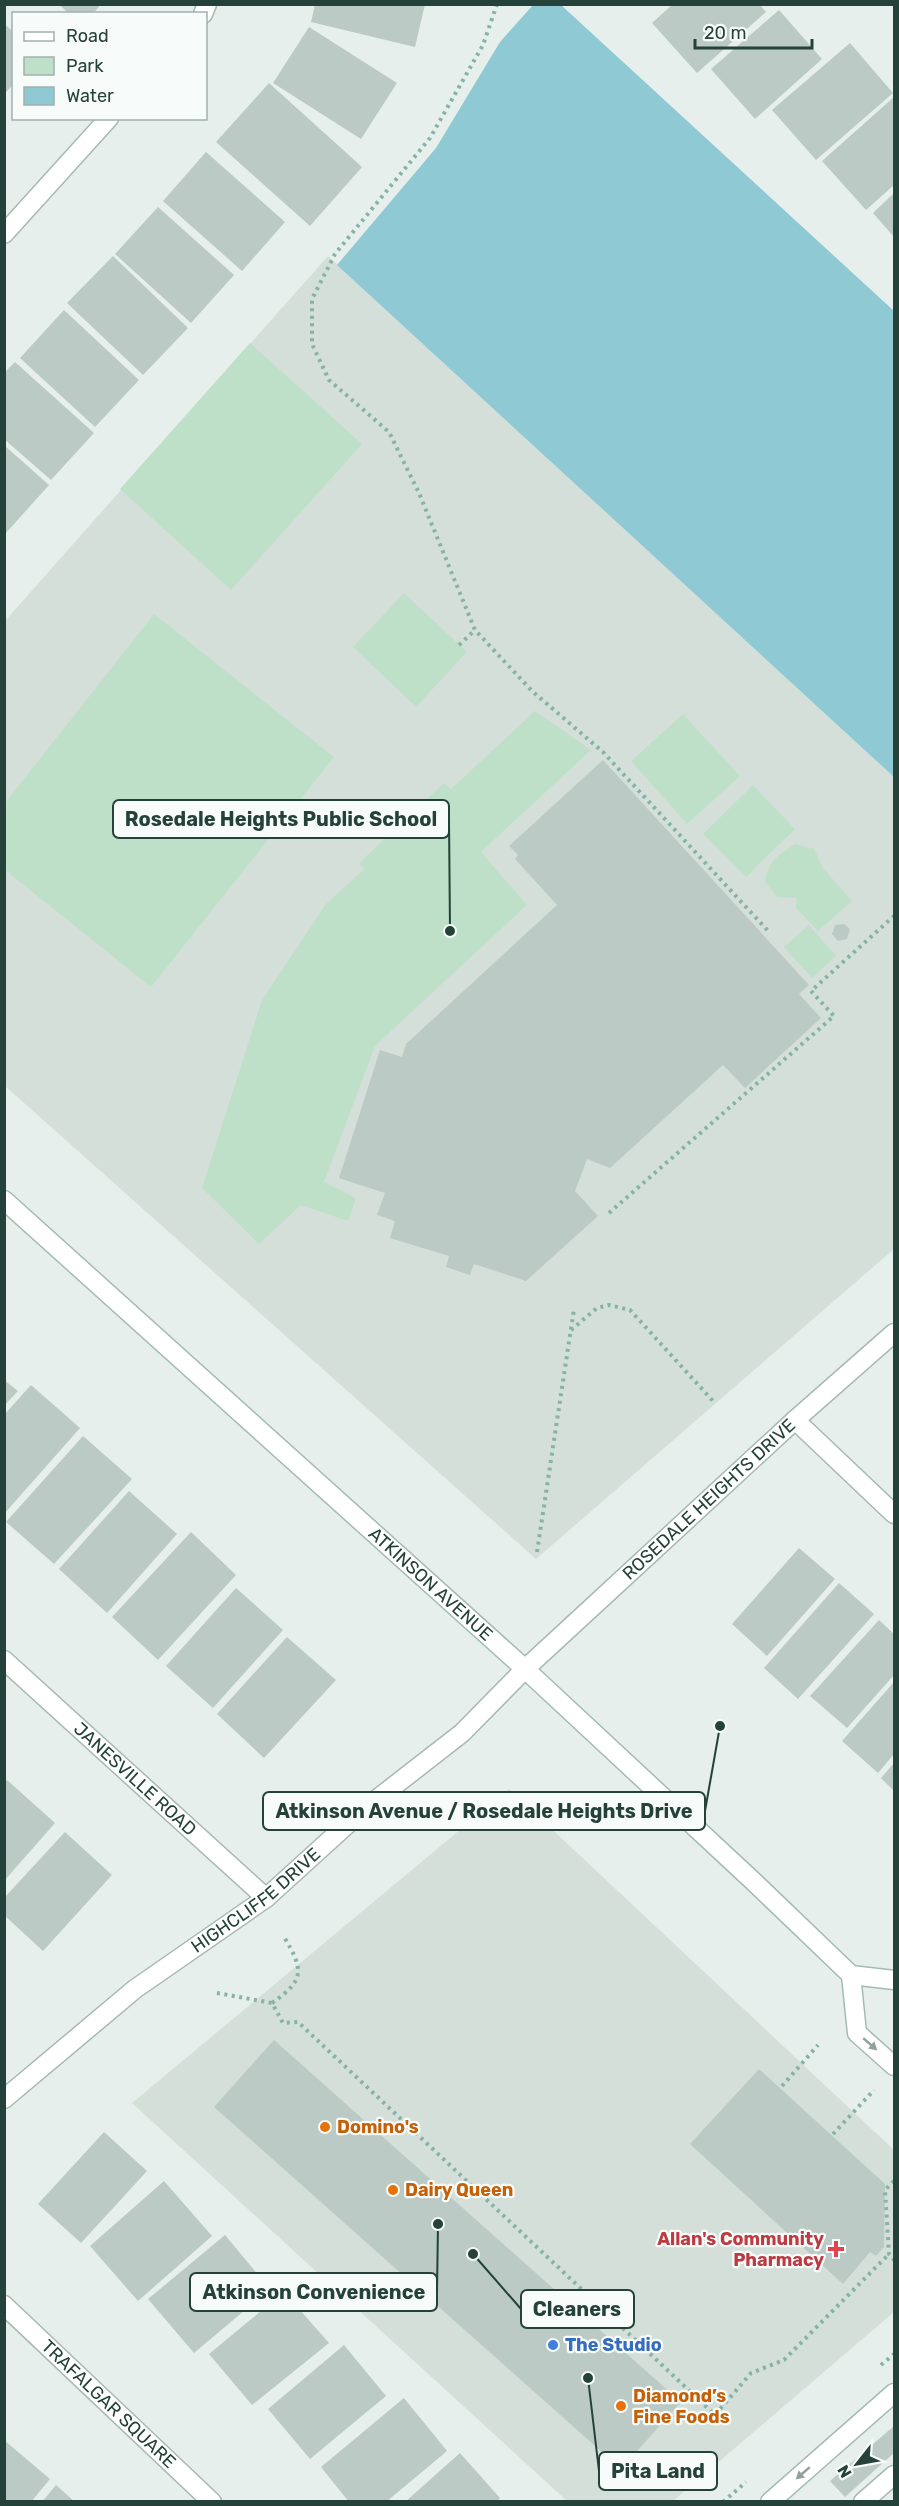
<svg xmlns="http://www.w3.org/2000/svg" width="899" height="2506" viewBox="0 0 899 2506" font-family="Rubik,sans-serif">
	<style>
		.built { fill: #d4dfda }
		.green { fill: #bfe0c8 }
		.water { fill: #8ec9d4 }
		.building { fill: #bbcac4 }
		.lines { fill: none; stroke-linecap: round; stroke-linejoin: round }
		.lane-casing { stroke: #a8b8b2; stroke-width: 21 }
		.street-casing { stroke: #a8b8b2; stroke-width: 21 }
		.secondary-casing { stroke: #a4bbb3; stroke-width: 21 }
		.path { stroke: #86b3a5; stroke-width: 4; stroke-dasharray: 3 4.5; stroke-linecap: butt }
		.lane { stroke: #fff; stroke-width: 18 }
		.street { stroke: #fff; stroke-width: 18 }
		.secondary { stroke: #fff; stroke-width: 18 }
		.oneway { fill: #92a09c }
		.food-dot { fill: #e8710a; stroke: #f7fbf9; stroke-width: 2 }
		.health-dot { fill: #e0444e; stroke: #f7fbf9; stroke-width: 2 }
		.shop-dot { fill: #3f7fe0; stroke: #f7fbf9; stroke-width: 2 }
		.labels { text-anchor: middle; stroke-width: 4.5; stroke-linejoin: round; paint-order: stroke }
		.street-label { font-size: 18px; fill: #24423a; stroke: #f7fbf9 }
		.food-label { font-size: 18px; font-weight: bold; fill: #c56008; stroke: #f7fbf9; text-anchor: start }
		.health-label { font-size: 18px; font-weight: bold; fill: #be3a42; stroke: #f7fbf9; text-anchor: end }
		.shop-label { font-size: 18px; font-weight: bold; fill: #366cbe; stroke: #f7fbf9; text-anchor: start }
		.leader { fill: none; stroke: #24423a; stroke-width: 2 }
		.callout-dot { fill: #24423a; stroke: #f7fbf9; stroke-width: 2 }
		.callout { fill: #f7fbf9; stroke: #24423a; stroke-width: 2 }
		.callout-label { font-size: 20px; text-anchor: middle; font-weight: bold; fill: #24423a }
	</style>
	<rect width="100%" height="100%" fill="#e6efeb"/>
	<path class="built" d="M328 256 894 777V1249L536 1559 5 1086V621Z
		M509 1789 894 2150V2312L673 2501H567L132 2103Z"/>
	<path class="green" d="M250 343 362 444 231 590 120 489Z
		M404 593 467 652 416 707 353 647Z
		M154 614 334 757 151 987 5 870V803Z
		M535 711 591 750 481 852 527 905 375 1046 324 1182 356 1198 348 1221 301 1205 259 1244 202 1188 262 1000 326 904 364 869 359 863 444 783 451 789Z
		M683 714 740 776 687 824 631 761Z
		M753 785 795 829 746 877 703 834Z
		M795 844 814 849 823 868 852 901 818 931 796 908 797 898 777 897 765 882C769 860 777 856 795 844Z
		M809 925 836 956 812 978 784 947Z"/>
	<path class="water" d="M533 5H561L894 311V777L337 265 436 148 500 42Z"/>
	<path class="building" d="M59 4H101L93 14H69Z
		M315 4H425L415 47 311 22Z
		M673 4H759L766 12 697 73 652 23Z
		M779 10 822 59 755 119 711 69Z
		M4 24 14 32V84L4 94Z
		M309 27 397 83 361 139 273 83Z
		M850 43 893 93 816 160 772 110Z
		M269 83 362 167 310 226 216 142Z
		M894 97V185L866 210 822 161Z
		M206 152 285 222 242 271 163 201Z
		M894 193V237L873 213Z
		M158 207 234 275 191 323 115 254Z
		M113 256 188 328 143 375 67 303Z
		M64 310 139 380 95 427 20 358Z
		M15 362 94 433 51 480 4 439V373Z
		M5 446 49 485 6 533 5 532Z
		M603 760 809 985 799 994 821 1018 745 1088 723 1065 610 1168 587 1159 575 1191 598 1216 526 1281 474 1264 470 1275 446 1267 449 1256 390 1238 395 1221 377 1215 385 1193 339 1178 380 1050 402 1057 406 1044 557 905 515 859 518 855 509 846Z
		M844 924 850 929 847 939 838 941 832 934 835 925Z
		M4 1380 18 1391 4 1406Z
		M31 1385 80 1428 4 1514V1415Z
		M83 1436 132 1479 54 1564 6 1522Z
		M129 1491 177 1534 107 1613 59 1569Z
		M191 1532 236 1575 158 1660 112 1617Z
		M799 1548 835 1579 767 1656 732 1624Z
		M839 1583 874 1614 798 1699 764 1668Z
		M236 1588 283 1630 213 1708 166 1666Z
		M879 1620 894 1634V1675L847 1728 810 1696Z
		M287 1637 336 1680 264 1758 217 1714Z
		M894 1682V1754L878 1773 842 1741Z
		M894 1763V1791L881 1778Z
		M7 1780 55 1823 4 1881V1783Z
		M65 1832 112 1875 43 1951 4 1915V1898Z
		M274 2040 681 2402 621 2469 214 2107Z
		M759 2069 885 2184 884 2247 876 2256 870 2252 843 2284 690 2144Z
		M104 2132 147 2171 81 2243 38 2204Z
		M164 2181 212 2236 138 2301 90 2246Z
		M225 2235 270 2289 194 2353 148 2299Z
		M284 2292 329 2343 252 2405 209 2354Z
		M344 2345 386 2396 310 2459 268 2409Z
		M404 2398 447 2451 386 2502H349L321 2467Z
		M894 2426V2453L845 2497 830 2481Z
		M4 2440 50 2479 31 2502H4Z
		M460 2453 500 2498 496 2502H405Z
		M56 2485 75 2502H42Z"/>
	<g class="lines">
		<defs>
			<path id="lane" d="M863 2502 894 2475"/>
			<g id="street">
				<path d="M203 14 207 4"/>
				<path d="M4 234 109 118"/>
				<path d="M795 1420 894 1514"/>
				<path id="s1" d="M4 1660 266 1898"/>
				<path id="s2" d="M4 2099 135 1989 266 1898 363 1810 462 1733 525 1669 795 1420 894 1333"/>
				<path id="s3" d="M4 2305 212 2502"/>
			</g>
			<g id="secondary">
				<path id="s4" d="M4 1200 525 1669 753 1881 851 1975 894 1980"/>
				<path d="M851 1975 857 2033 894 2066"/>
				<path d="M770 2502 894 2393"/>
			</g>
		</defs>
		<use href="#lane" class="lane-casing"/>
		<use href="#street" class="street-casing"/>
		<use href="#secondary" class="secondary-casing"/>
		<path class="path" d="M497 4 483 45 430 138 335 254 312 299V344L329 380 389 432 419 493 475 630 532 691 603 752 770 933
			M459 645 475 630
			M609 1213 834 1016 811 991 894 916
			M571 1330 597 1308 609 1305 630 1310 713 1401
			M537 1552 574 1309
			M217 1993 272 2003 283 2023 298 2022 715 2415 751 2373 784 2360 889 2254
			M272 2003C305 1980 304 1970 284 1937
			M782 2086 818 2045
			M833 2134 874 2090
			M894 2181 885 2190 889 2254 894 2260
			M881 2365 894 2354
			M723 2502 746 2482"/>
		<use href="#lane" class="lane"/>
		<use href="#street" class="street"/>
		<use href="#secondary" class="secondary"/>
	</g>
	<defs><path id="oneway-solid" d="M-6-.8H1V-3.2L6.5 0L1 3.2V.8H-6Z" transform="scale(1.5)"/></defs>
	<g class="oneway">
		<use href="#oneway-solid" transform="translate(870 2044) rotate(41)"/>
		<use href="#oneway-solid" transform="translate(803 2473) rotate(139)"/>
	</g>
	<g class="food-dot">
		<circle cx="325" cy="2127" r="6"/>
		<circle cx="393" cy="2190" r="6"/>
		<circle cx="621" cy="2406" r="6"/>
	</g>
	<path class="health-dot" d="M833 2240h6v6h6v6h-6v6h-6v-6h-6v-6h6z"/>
	<circle class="shop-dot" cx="553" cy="2345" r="6"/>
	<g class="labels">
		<g class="street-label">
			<text dy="6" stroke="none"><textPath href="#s2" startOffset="927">ROSEDALE HEIGHTS DRIVE</textPath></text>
			<text dy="6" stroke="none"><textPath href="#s4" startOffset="574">ATKINSON AVENUE</textPath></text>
			<text dy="6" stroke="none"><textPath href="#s1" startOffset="177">JANESVILLE ROAD</textPath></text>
			<text dy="6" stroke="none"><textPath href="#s2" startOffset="321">HIGHCLIFFE DRIVE</textPath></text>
			<text dy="6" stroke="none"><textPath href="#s3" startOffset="144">TRAFALGAR SQUARE</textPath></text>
		</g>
		<g class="food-label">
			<text x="337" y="2133">Domino's</text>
			<text x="405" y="2196">Dairy Queen</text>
			<text x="633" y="2402">Diamond’s<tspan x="633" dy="21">Fine Foods</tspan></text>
		</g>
		<g class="health-label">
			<text x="824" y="2245">Allan's Community<tspan x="824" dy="21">Pharmacy</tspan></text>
		</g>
		<g class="shop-label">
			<text x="565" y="2351">The Studio</text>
		</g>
	</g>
	<path class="leader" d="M450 931L449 819M720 1726L705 1811M438 2224L437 2292M473 2254L521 2309M588 2378L599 2471"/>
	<g class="callout-dot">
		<circle cx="450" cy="931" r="6"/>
		<circle cx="720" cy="1726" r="6"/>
		<circle cx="438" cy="2224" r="6"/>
		<circle cx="473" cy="2254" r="6"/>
		<circle cx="588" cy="2378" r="6"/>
	</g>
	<g class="callout">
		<rect x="113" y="800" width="336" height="38" rx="6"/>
		<rect x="263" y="1792" width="442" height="38" rx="6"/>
		<rect x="190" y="2273" width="247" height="38" rx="6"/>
		<rect x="521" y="2290" width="113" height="38" rx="6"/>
		<rect x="599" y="2452" width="118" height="38" rx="6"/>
	</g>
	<g class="callout-label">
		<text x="281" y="826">Rosedale Heights Public School</text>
		<text x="484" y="1818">Atkinson Avenue / Rosedale Heights Drive</text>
		<text x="314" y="2299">Atkinson Convenience</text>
		<text x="577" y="2316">Cleaners</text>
		<text x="658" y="2478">Pita Land</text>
	</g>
	<rect width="899" height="2506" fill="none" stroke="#24423a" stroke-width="12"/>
	<rect x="12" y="12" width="195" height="108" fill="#f7fbf9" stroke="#a3b1ad" stroke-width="1.5"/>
	<rect x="24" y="32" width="30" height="9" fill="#ffffff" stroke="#a3b1ad" stroke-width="1.5"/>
	<text x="66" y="42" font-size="18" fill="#24423a">Road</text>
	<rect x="24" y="57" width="30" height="18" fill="#bfe0c8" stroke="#a3b1ad" stroke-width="1.5"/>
	<text x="66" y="72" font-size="18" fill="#24423a">Park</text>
	<rect x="24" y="87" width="30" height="18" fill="#8ec9d4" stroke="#a3b1ad" stroke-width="1.5"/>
	<text x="66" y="102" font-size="18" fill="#24423a">Water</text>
	<g transform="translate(857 2464) rotate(239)" stroke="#f7fbf9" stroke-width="4.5" paint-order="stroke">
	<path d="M0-4.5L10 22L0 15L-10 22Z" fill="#24423a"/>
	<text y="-9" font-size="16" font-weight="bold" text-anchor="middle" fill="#24423a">N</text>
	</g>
	<path d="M695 39v9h117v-9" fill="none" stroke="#24423a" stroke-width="3"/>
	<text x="704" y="39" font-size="18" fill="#24423a" stroke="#f7fbf9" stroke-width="4.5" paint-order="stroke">20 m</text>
</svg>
